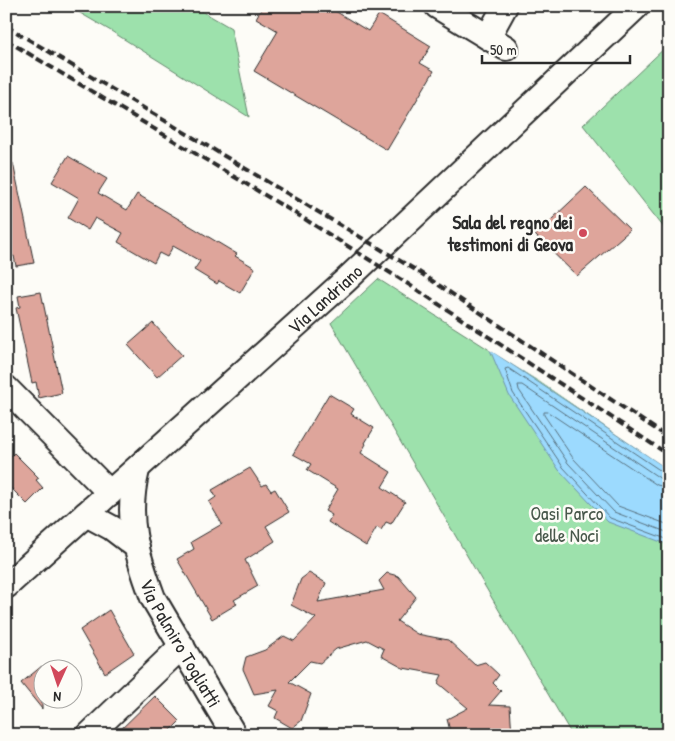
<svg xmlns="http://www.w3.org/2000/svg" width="675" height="741" viewBox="0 0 675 741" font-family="'Patrick Hand',sans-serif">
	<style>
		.green { fill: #9de1ac; stroke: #64866c }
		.water { fill: #9cdafe; stroke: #6f94aa }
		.pier { fill: #fdfcf7 }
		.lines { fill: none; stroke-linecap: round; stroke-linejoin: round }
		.shore { stroke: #58717f; stroke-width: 1 }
		.building { fill: #dea59b; stroke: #2b2b2b }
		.minor-casing { stroke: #2b2b2b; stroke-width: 28 }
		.minor { stroke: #fdfcf7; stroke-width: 24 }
		.rail { stroke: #2b2b2b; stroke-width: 4; stroke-dasharray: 8 4; stroke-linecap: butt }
		.poi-dot { fill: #d1495b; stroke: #fdfcf7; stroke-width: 2 }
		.labels { text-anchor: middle; stroke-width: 5; stroke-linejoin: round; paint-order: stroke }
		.poi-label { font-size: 19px; font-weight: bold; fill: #2b2b2b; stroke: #fdfcf7; text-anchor: end }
		.street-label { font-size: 19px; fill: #2b2b2b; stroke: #fdfcf7 }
		.park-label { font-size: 19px; fill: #48584b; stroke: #fdfcf7 }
	</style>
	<rect width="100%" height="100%" fill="#fdfcf7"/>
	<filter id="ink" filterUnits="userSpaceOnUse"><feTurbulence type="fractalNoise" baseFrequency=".02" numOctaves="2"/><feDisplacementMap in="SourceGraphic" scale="10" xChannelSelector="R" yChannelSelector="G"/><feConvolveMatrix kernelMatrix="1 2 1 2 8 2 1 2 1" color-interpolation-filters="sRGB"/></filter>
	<g filter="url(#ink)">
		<path class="green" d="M68 6H193L231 28 249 117 111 31Z
			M669 44V226L665 229 583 125Z
			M378 279 540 382 669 470V735H572L331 323Z"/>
		<path class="water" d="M490 350 669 470V545L608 522 559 470 509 395Z"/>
		<path class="pier" d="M490 348 669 467V470L540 382 488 349Z"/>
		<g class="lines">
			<path class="shore" d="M669 474 664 473 508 368 505 369 513 393 563 467 610 518 669 540
				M669 480 661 479 522 385H518L519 390 568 463 614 512 669 533
				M669 488 657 485 548 412H544V415L573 458 618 506 669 525"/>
		</g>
		<path class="building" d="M263 6H327L368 31 379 14 431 46 420 63 434 71 387 150 254 71 278 31 256 18Z
			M68 156 107 179 98 193 127 210 137 194 237 254 235 256 255 268 240 293 219 281 217 284 194 270 200 261 173 246 167 257 159 253 154 263 118 242 123 233 95 218 88 230 68 218 79 198 52 182Z
			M13 163 34 263 16 266 14 256 8 257 6 249V164Z
			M586 187 630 230 577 276 535 235Z
			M41 292 62 393 39 398 36 382 32 383 16 308 20 307 18 296Z
			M153 323 182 355 157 377 128 345Z
			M329 394 354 409 351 414 374 428 365 443 366 444 361 453 391 472 382 487 405 502 391 524 386 522 381 530 377 527 366 546 328 522 332 515 325 511 338 489 307 470 311 464 293 454Z
			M14 453 39 478 36 480 43 488 27 504 6 483V461Z
			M250 468 262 486 266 484 271 491 275 489 289 512 266 526 275 541 245 560 258 586 234 600 237 604 212 619 177 559 194 549 191 542 222 524 209 502 216 497 212 490Z
			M309 573 326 583 318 602 384 590 379 581 387 573 398 576 416 597 397 621 417 634 448 640 475 665 485 662 499 675 493 683 501 691 489 705 510 706 512 735H451L447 719 468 708 438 683 442 675 403 668 381 656 384 649 367 640 336 649 320 663 310 661 289 682 311 694 301 721 292 728 275 718 278 711 269 706 278 690 254 694 243 669 246 657 265 650 284 636 294 641 316 618 291 605 301 579Z
			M109 610 134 653 105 673 80 630Z
			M42 666V709L21 683Z
			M155 696 180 721 166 735H115Z"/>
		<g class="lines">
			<defs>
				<g id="minor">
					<path d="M437 6 506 48"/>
					<path d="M488 37 505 6"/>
					<path d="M6 388 110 493"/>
					<path id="s1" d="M137 470C125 519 136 552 153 598L234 735"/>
					<path d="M86 514 112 528 137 547"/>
					<path id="s2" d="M6 586 345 281 637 6"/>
					<path d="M89 735 182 646"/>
				</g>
			</defs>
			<use href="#minor" class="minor-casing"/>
			<use href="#minor" class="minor"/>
			<path class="rail" d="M6 26 419 272 669 438
				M6 40 303 218 408 284 669 455"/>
		</g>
	</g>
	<circle class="poi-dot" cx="583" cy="233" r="5"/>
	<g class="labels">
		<g class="poi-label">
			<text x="573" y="229">Sala del regno dei<tspan x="573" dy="22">testimoni di Geova</tspan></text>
		</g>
		<g class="street-label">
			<text dy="7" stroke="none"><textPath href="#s2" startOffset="429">Via Landriano</textPath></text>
			<text dy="7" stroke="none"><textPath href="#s1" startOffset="184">Via Palmiro Togliatti</textPath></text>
		</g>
		<g class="park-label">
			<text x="567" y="520">Oasi Parco<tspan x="567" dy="22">delle Noci</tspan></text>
		</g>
	</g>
	<rect width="675" height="741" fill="none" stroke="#fdfcf7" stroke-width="25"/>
	<rect x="12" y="12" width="650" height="716" fill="none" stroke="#2b2b2b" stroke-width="2" filter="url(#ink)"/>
	<g transform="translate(58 684) rotate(183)"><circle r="24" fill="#fdfcf7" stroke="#a9a8a5"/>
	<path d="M0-4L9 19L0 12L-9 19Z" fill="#d1495b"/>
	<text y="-8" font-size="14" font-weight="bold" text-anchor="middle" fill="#2b2b2b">N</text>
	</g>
	<path d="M482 55v8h148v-8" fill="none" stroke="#2b2b2b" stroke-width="2.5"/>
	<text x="490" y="55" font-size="15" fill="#2b2b2b" stroke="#fdfcf7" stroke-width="4" paint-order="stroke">50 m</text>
</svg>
